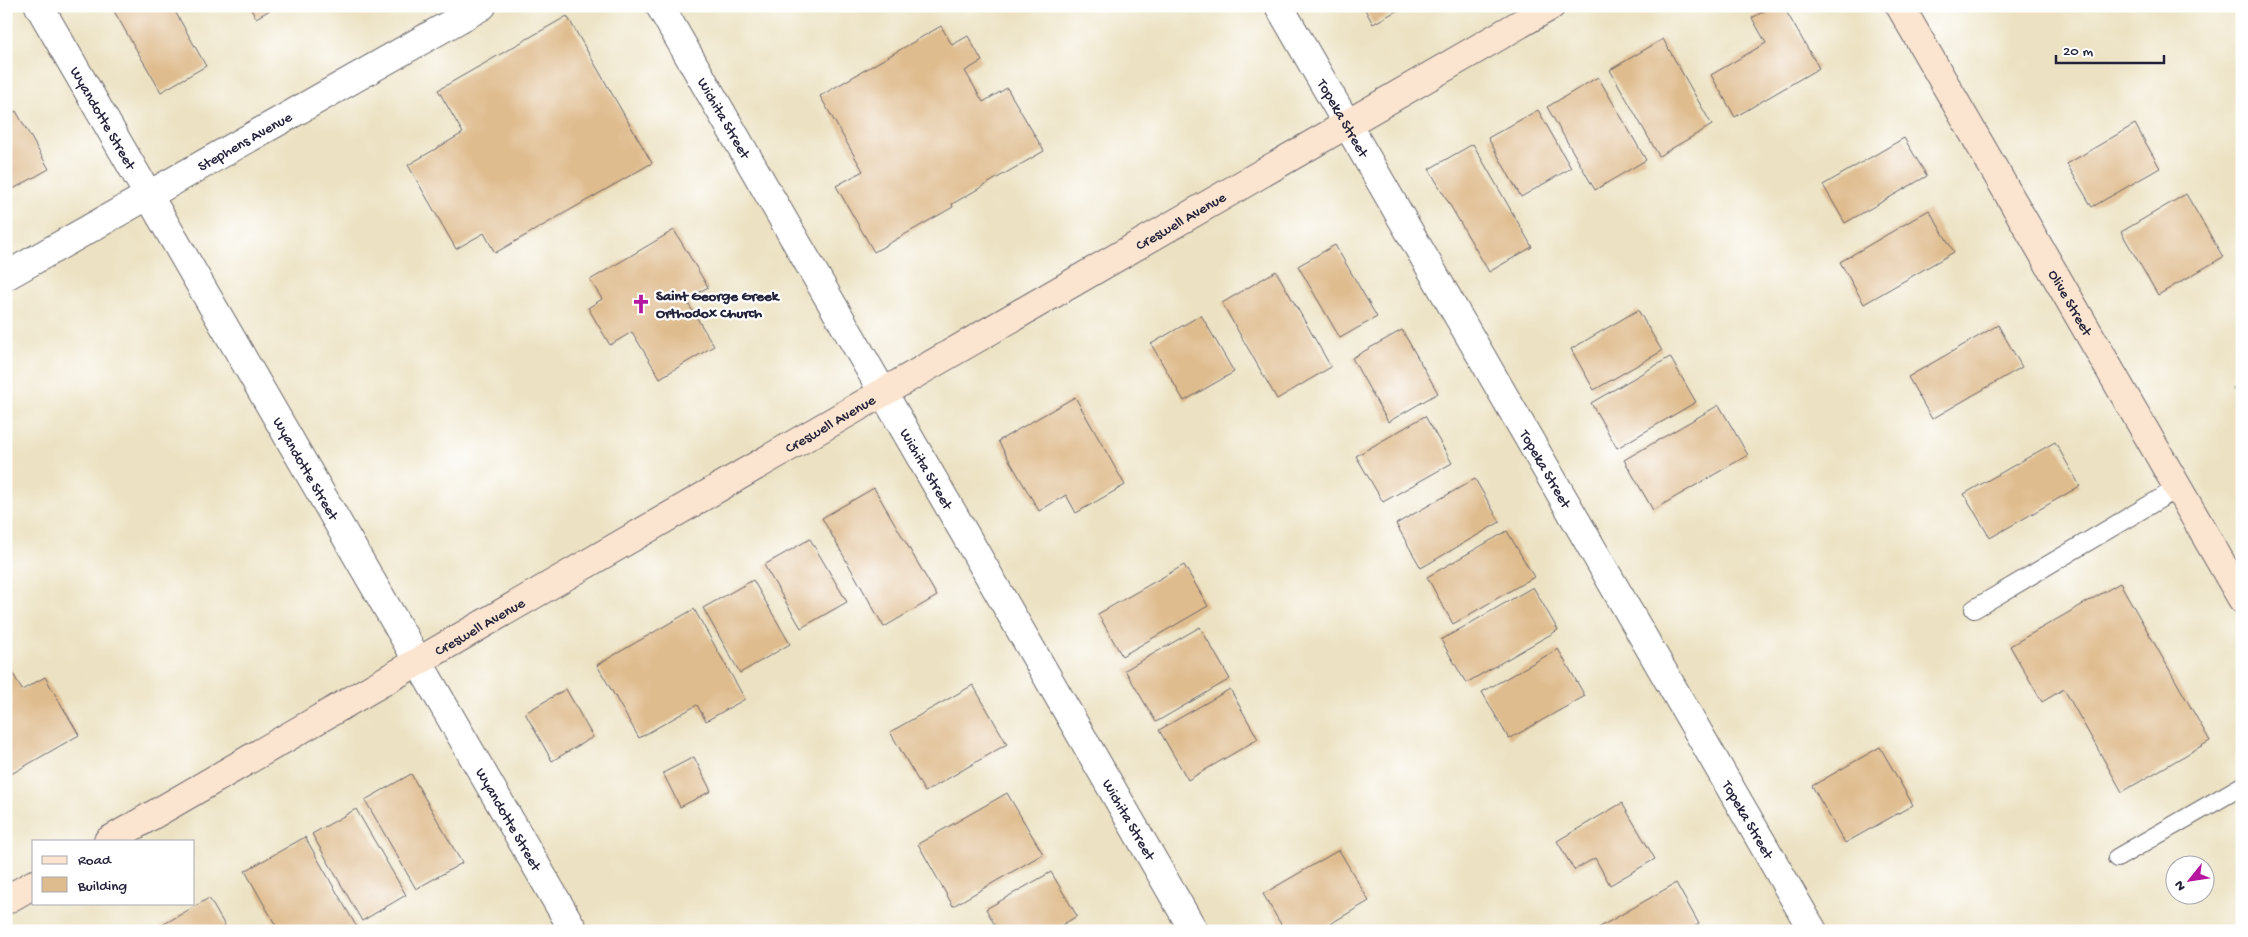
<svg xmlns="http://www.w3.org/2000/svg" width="2248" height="937" viewBox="0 0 2248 937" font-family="'Gochi Hand',sans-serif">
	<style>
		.building { fill: #dfbc8e }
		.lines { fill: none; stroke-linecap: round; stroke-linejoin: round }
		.lane-casing { stroke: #69656b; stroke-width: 20 }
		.street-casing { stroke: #69656b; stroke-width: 30 }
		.secondary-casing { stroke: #69656b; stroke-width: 30 }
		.lane { stroke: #fff; stroke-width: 18 }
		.street { stroke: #fff; stroke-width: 28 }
		.secondary { stroke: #fce5d0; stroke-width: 28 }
		.labels { text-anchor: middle; stroke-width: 4.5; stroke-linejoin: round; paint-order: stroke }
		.street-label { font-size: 15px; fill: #22223b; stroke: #fff }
		.poi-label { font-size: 15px; font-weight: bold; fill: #22223b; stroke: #fff; text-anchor: start }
	</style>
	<rect width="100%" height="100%" fill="#fff"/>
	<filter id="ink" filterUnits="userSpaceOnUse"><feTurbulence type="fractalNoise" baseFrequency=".02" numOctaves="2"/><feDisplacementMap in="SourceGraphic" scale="10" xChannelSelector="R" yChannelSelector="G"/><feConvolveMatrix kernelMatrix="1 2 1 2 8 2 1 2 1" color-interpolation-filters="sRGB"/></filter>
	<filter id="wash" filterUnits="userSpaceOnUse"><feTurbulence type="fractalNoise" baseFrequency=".0096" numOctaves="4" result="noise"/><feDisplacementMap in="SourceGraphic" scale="20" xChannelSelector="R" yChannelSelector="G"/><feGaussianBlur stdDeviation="1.12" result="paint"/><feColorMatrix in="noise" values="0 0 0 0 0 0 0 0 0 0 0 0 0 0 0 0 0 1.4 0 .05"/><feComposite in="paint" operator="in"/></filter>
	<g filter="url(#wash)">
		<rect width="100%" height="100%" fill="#ece2c3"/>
		<g id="blocks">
			<path class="building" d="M111 6H172L206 66 161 92Z
				M249 6H277L256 18Z
				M1363 6H1405L1373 24Z
				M1773 6H1783L1819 68 1735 117 1711 75 1766 43 1752 18Z
				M567 16 652 163 495 253 484 233 456 249 408 165 463 133 438 90Z
				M941 26 952 45 968 36 982 61 965 71 983 102 1007 88 1044 151 952 204 953 207 874 252 836 186 863 171 820 96Z
				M1663 39 1712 125 1659 156 1610 70Z
				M1598 77 1646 160 1595 190 1547 107Z
				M1538 110 1571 168 1521 197 1488 138Z
				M16 111 49 169 6 193V117Z
				M2135 124 2160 168 2092 207 2067 164Z
				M1904 138 1927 176 1845 223 1823 185Z
				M1473 144 1532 247 1489 272 1429 169Z
				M2186 194 2223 257 2158 295 2121 232Z
				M1929 210 1954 252 1864 304 1840 262Z
				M674 230 708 287 686 300 714 346 660 378 632 332 610 345 588 308 602 299 590 280Z
				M1335 245 1377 317 1340 338 1298 266Z
				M1276 271 1331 367 1277 399 1222 303Z
				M1638 310 1662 351 1594 390 1571 349Z
				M1201 315 1234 372 1184 401 1151 344Z
				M1998 325 2022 367 1932 419 1908 377Z
				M1402 330 1438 393 1388 422 1352 358Z
				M1670 357 1696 402 1617 448 1591 403Z
				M2242 383V403L2233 388Z
				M1075 397 1125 485 1076 513 1066 495 1039 511 998 441Z
				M1719 405 1748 455 1653 510 1624 460Z
				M1425 416 1452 463 1383 502 1356 456Z
				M2055 442 2080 486 1990 538 1964 494Z
				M1475 479 1500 522 1421 568 1396 524Z
				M874 488 937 596 884 627 822 518Z
				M1507 531 1534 577 1453 624 1427 577Z
				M810 539 847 602 801 628 764 565Z
				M1184 565 1208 606 1122 656 1098 614Z
				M753 580 790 644 740 673 703 608Z
				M2120 583 2210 741 2122 792 2064 689 2042 702 2010 646Z
				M1533 587 1558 630 1466 683 1441 640Z
				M694 609 745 699 706 721 697 705 639 738 597 665Z
				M1200 627 1230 679 1156 722 1125 670Z
				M1558 649 1585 696 1509 739 1482 692Z
				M9 666 22 690 45 677 79 735 6 777V668Z
				M973 685 1007 744 925 792 890 732Z
				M566 689 593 737 552 761 525 713Z
				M1230 689 1258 739 1188 780 1159 730Z
				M1880 747 1913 805 1845 843 1812 786Z
				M694 757 711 791 680 807 663 773Z
				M411 774 462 863 416 889 365 800Z
				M1007 793 1043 854 953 906 918 844Z
				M1622 803 1655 859 1610 885 1595 858 1574 870 1557 841Z
				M356 809 406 895 362 921 312 834Z
				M305 837 359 931H279L245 871Z
				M1339 850 1369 901 1318 931H1285L1263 894Z
				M1051 872 1077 916 1052 931H998L986 909Z
				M1676 883 1699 924 1688 931H1593Z
				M209 898 228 931H161L159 927Z"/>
		</g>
	</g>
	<g filter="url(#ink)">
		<use href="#blocks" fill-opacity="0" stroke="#69656b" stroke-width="1"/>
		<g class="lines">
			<defs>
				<path id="lane" d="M1974 609 2178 488
					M2117 858 2242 786"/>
				<g id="street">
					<path id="s1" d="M39 6 574 931"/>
					<path id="s2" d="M660 6 1194 931"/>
					<path id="s3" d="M1279 6 1813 931"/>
					<path id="s4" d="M6 276 482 6"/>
				</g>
				<g id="secondary">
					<path id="s5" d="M1900 6 2242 599"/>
					<path id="s6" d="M108 841 1551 6"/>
					<path d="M6 900 34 884"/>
				</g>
			</defs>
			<use href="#lane" class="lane-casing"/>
			<use href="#street" class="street-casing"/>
			<use href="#secondary" class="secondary-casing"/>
			<use href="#lane" class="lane"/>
			<use href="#street" class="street"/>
			<use href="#secondary" class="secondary"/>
		</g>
	</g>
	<defs>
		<symbol id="church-bare" viewBox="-9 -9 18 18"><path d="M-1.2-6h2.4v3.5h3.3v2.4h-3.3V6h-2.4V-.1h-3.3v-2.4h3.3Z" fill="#b5179e" stroke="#fff" stroke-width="2.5" paint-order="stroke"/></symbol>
	</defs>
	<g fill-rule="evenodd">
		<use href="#church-bare" x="627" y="290" width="28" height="28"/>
	</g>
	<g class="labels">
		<g class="street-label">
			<text dy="5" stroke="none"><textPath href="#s1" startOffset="129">Wyandotte Street</textPath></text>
			<text dy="5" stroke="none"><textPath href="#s2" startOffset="129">Wichita Street</textPath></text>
			<text dy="5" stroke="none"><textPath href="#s3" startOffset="129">Topeka Street</textPath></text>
			<text dy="5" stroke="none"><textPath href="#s4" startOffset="274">Stephens Avenue</textPath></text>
			<text dy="5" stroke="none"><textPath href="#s6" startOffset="1239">Creswell Avenue</textPath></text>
			<text dy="5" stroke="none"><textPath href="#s5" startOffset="342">Olive Street</textPath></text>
			<text dy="5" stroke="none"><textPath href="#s6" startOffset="834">Creswell Avenue</textPath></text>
			<text dy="5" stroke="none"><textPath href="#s2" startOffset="534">Wichita Street</textPath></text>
			<text dy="5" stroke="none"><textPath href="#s1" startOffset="534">Wyandotte Street</textPath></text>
			<text dy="5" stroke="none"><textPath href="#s3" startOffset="534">Topeka Street</textPath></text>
			<text dy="5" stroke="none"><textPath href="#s6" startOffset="429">Creswell Avenue</textPath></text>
			<text dy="5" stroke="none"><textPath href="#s1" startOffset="939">Wyandotte Street</textPath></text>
			<text dy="5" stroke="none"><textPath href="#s2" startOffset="939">Wichita Street</textPath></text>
			<text dy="5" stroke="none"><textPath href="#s3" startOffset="939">Topeka Street</textPath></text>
		</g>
		<g class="poi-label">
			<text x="656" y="300">Saint George Greek<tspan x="656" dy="17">Orthodox Church</tspan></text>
		</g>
	</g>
	<rect width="2248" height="937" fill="none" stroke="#fff" stroke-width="25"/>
	<rect x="32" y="840" width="162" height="65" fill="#ffffff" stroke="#a7a7b1"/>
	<rect x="42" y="856" width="25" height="8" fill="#fce5d0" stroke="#a7a7b1"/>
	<text x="78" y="864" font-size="15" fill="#22223b">Road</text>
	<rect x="42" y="877" width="25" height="15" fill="#dfbc8e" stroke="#a7a7b1"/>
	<text x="78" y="890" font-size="15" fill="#22223b">Building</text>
	<g transform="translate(2190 880) rotate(240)"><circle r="24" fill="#ffffff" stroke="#a7a7b1"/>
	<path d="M0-4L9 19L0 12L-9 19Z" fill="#b5179e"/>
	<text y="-8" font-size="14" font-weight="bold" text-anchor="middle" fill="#22223b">N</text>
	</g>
	<path d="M2056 55v8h108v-8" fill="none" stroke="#22223b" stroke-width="2.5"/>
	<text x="2063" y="55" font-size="15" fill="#22223b" stroke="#ffffff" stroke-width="4" paint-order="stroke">20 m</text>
</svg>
